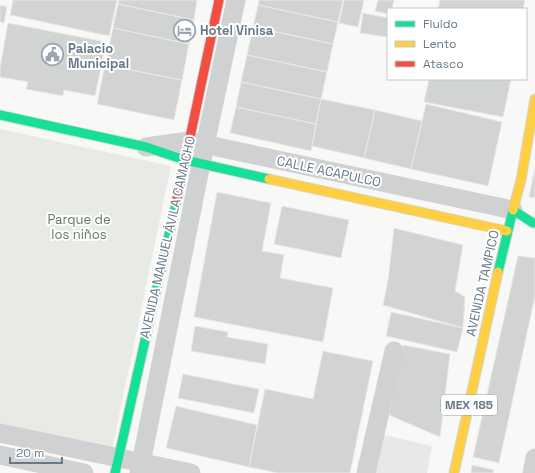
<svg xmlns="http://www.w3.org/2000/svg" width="535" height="473" viewBox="0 0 535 473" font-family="'Space Grotesk',sans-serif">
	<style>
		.built { fill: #e7e8e8 }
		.green { fill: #e8ebe5 }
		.building { fill: #d2d3d3; stroke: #e8e8e6 }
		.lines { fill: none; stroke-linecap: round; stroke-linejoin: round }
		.fast-casing { stroke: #d4d6d6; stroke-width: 11 }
		.slow-casing { stroke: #d4d6d6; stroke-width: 11 }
		.jam-casing { stroke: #d4d6d6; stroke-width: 11 }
		.street { stroke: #d0d1d2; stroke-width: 19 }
		.fast { stroke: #16e098; stroke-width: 9 }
		.slow { stroke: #ffcf43; stroke-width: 9 }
		.jam { stroke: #f24e42; stroke-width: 9 }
		.labels { text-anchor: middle; stroke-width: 4; stroke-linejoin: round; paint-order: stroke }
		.shield { fill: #fff; stroke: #94a1ac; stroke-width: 1 }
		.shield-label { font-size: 12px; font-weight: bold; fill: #667989 }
		.poi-label { font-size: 13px; font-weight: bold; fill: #667989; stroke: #fff; text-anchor: start }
		.street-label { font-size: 13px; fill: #667989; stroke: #fff }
		.park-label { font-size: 13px; fill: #667a61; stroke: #fff }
	</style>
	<rect width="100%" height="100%" fill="#f8f8f7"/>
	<path class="built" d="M380 434 432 446 427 473H374Z"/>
	<path class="green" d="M0 129 171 166 112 450 0 426Z"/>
	<path class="building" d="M13 0H117L109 36 11 15 10 16Z
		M119 0H197L194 20 118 4Z
		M259 0H343L338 22 258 5Z
		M344 0H364L358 27 339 23Z
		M378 0H394L392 9H388V14L375 11Z
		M440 0H525L523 9H438Z
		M118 4 194 20 189 44 113 28Z
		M0 5 7 7 4 23 0 22Z
		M258 5 338 22 333 44 253 27Z
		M363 13 388 18 387 37 360 33Z
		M8 23 106 42 95 96 64 90 63 96 26 89 28 82 0 77V68Z
		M253 27 333 44 327 72 247 55Z
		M113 28 189 44 182 80 105 65Z
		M247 55 327 72 321 99 241 82Z
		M105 65 182 80 174 120 97 104Z
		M429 79H511L503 117 424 102Z
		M241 82 321 99 316 124 236 107Z
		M321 99 375 110 364 158 312 146Z
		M426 104 502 122 488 186 411 169Z
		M236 107 316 124 311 151 230 133Z
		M375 110 422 121 411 169 364 158Z
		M535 168V198L529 197Z
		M217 192 271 203 262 251 284 255 280 278 333 288 323 342 194 317Z
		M282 206 349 220 341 258 274 244Z
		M394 228 463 245 455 291 465 297 463 328 383 305 388 281Z
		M518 256 535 258V296L499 463 473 457Z
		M391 312 463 328 457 352 386 336Z
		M195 326 228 332 227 337 268 344 265 364 191 351Z
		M403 345 450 354 440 437 389 415Z
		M323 351 373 361 350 473H278L249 467 265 389 313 399Z
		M183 374 259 389 254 413 178 398Z
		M176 406 257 425 249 467 166 448Z
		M472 465 494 470 493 473H471Z"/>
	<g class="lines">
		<defs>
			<path id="fast" d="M0 115 146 147 185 160 269 179
				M498 272 513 210 533 223
				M115 473 177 199"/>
			<path id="slow" d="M269 179 507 231
				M513 210 521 180 535 99
				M454 473 498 272"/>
			<path id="jam" d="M177 199 219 0"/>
		</defs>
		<use href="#fast" class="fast-casing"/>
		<use href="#slow" class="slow-casing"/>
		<use href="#jam" class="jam-casing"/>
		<path class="street" d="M146 147 189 141 513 210
			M0 433 191 473
			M0 455 84 473
			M139 473 201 164 236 0
			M366 473 394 351
			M532 473 535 458"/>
		<use href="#fast" class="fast"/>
		<use href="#slow" class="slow"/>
		<use href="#jam" class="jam"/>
	</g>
	<defs>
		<symbol id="hotel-ring" viewBox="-11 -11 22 22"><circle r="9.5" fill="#fff" stroke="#99a5b0" stroke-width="1.5"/><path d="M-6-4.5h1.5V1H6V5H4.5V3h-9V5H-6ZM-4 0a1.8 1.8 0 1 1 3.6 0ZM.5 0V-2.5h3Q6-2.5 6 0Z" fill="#99a5b0"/></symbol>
		<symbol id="civic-ring" viewBox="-11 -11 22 22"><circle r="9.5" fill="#fff" stroke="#99a5b0" stroke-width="1.5"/><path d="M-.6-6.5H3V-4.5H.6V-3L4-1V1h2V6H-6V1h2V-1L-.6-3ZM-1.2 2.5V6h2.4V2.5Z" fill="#99a5b0"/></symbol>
	</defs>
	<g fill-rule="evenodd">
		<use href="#hotel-ring" x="172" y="18" width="25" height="25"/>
		<use href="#civic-ring" x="40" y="42" width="25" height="25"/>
	</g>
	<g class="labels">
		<rect class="shield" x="441" y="395" width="56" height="20" rx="3"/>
		<g class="shield-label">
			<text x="469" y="409">MEX 185</text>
		</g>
		<g class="poi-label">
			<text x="200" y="35">Hotel Vinisa</text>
			<text x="68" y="53">Palacio<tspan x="68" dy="15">Municipal</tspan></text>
		</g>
		<g class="street-label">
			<text transform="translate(329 171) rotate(12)" y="5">CALLE ACAPULCO</text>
			<text transform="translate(167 237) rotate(-77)" y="5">AVENIDA MANUEL ÁVILA CAMACHO</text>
			<text transform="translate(482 283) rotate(-77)" y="5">AVENIDA TAMPICO</text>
		</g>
		<g class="park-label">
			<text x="79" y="224">Parque de<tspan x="79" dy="15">los niños</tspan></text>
		</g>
	</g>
	<rect x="387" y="8" width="140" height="72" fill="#ffffff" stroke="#c2c9d0"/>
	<rect x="395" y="21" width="20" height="6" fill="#16e098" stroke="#c2c9d0"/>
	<text x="423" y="28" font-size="12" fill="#667989">Fluido</text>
	<rect x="395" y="41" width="20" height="6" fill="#ffcf43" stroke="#c2c9d0"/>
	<text x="423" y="48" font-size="12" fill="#667989">Lento</text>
	<rect x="395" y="61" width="20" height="6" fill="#f24e42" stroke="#c2c9d0"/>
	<text x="423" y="68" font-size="12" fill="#667989">Atasco</text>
	<path d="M10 457v6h52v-6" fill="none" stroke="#667989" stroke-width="2"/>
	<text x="16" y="457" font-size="12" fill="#667989" stroke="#ffffff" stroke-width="3" paint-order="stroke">20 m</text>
</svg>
